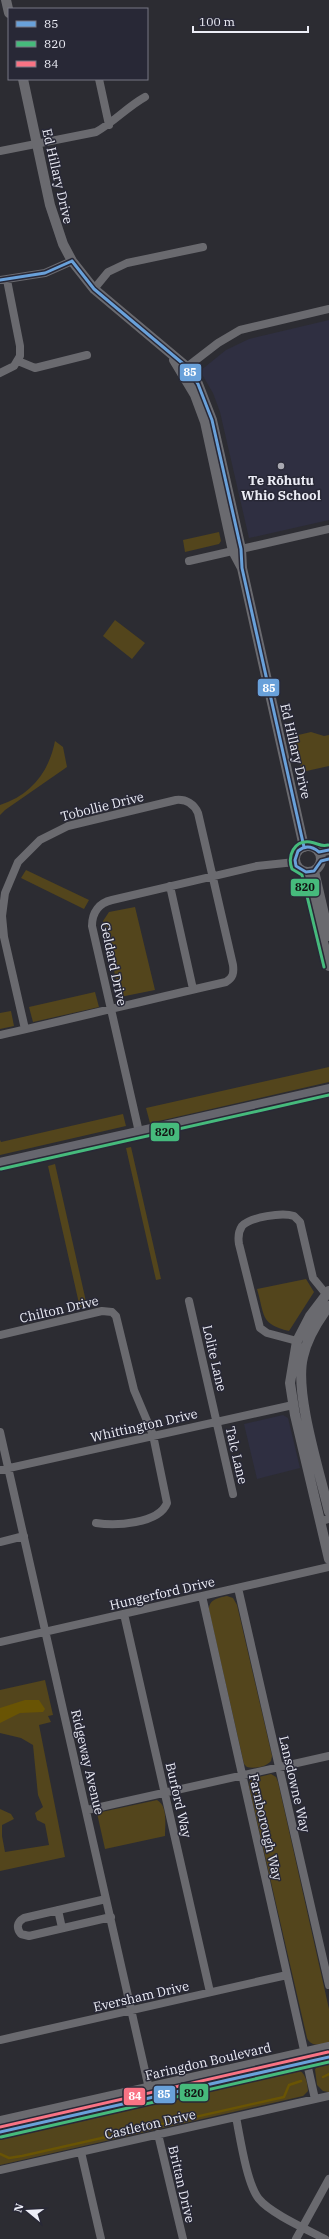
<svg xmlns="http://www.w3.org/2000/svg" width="329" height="2239" viewBox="0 0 329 2239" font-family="'IBM Plex Serif',serif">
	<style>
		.built { fill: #2f2f41 }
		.green { fill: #53451c }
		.water { fill: #695404 }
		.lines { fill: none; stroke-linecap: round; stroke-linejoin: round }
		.stream { stroke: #695404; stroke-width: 2.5 }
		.minor { stroke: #6a6a6f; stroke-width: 8 }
		.tertiary { stroke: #6a6a6f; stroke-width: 10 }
		.secondary { stroke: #66666e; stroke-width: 12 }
		.bus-1-casing { stroke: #282836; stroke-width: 6 }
		.bus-2-casing { stroke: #282836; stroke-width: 6 }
		.bus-3-casing { stroke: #282836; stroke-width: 6 }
		.bus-1 { stroke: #69a1da; stroke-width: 3 }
		.bus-2 { stroke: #46ba7c; stroke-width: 3 }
		.bus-3 { stroke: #f97384; stroke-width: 3 }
		.poi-dot { fill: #a9a9b1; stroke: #282836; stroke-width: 1.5 }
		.labels { text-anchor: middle; stroke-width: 3; stroke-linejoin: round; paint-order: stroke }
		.street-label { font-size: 13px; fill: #ecedf6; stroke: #282836 }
		.poi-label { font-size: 13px; font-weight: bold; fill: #ecedf6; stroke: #282836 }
		.line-badge { stroke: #282836; stroke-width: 1.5 }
		.badge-label { font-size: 11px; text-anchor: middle; font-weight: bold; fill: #fff }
		.pale-badge-label { font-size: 11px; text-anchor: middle; font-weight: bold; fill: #111 }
	</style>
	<rect width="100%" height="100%" fill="#2c2c32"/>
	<path class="built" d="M329 320V520L249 538 220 412 213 393 200 371 226 350 249 339Z
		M283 1415 288 1418 300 1468 257 1479 244 1424Z"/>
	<path class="green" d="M219 532 221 541 219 544 185 552 183 540Z
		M115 620 145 643 132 659 103 636Z
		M311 732 324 736 329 735V766L302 772 294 736Z
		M55 741 63 747 67 767 5 810 0 815V805C31 795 49 772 55 741Z
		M26 870 89 900 84 909 21 878Z
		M135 907 155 990 120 997 103 921 109 912Z
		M95 992 99 1007 33 1022 29 1007Z
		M11 1011 14 1026 0 1029V1013Z
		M329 1067V1082L150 1123 146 1108Z
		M123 1114 126 1126 0 1155V1140L1 1142Z
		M131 1147 161 1279 156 1280 126 1148Z
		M55 1164 87 1306 80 1308 48 1166Z
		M306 1279 314 1292 289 1331C260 1324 265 1316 257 1289Z
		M227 1596 233 1598 237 1605 272 1756 271 1761C266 1767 254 1769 247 1767L244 1764 209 1610C209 1599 218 1598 227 1596Z
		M45 1680 53 1715 48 1716 51 1722 39 1725 65 1857 0 1871V1809L11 1814 14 1819 2 1825V1836L5 1852 49 1845 45 1824 37 1820 35 1813 43 1807 38 1795 33 1745 21 1738 0 1733V1690Z
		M271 1774 276 1777 278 1782 329 2009V2042C320 2045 311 2047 307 2038L250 1791 249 1784 251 1779Z
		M157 1800C168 1806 165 1825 165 1836L105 1849 97 1813Z
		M329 2061V2092L323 2091 317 2085 315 2069 320 2064Z
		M296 2069C306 2072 307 2081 308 2091L303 2096 0 2165V2136Z"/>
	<path class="water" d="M25 1700H39L45 1709 43 1712 20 1713 0 1723V1708Z"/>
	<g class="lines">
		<path class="stream" d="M323 2077 329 2074
			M0 2154 9 2158 22 2156 284 2097 289 2085 301 2081"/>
		<path class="minor" d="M99 79 109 125
			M0 151 96 132C114 122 127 107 145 97
			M0 280 45 273 72 261
			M94 289 108 272 127 263 203 247
			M18 361 35 368 87 355
			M183 370 218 343 240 330 329 309
			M0 373 14 366 20 356V346L7 280
			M189 561 329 529
			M170 886 193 989
			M0 1035C76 1018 151 999 226 982 233 978 234 973 233 965L198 813C194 804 186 799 176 800L68 826 40 840 18 862 5 893 2 916 4 937 25 1029
			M139 1132 92 926C92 912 99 903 112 900L257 866 295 862
			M189 1301 233 1494
			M0 1335 102 1311 112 1312 116 1316 134 1390 153 1435 167 1503C159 1524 115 1526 96 1523
			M297 1341 267 1333 260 1328 239 1244C238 1238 238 1232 242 1226 251 1217 282 1212 294 1216L300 1222 313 1278 326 1294
			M0 1432 150 2093
			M0 1470 293 1405
			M321 1521 329 1519
			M0 1542 24 1536
			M238 1588 329 1985
			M202 1596 315 2099
			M124 1614 210 1992
			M0 1642 329 1567
			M87 1810 329 1756
			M106 1899 24 1918C17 1922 16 1928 21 1934L29 1936 111 1917
			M58 1910 62 1928
			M0 2040 287 1975
			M236 2117C240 2137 247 2185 259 2199 270 2213 308 2230 325 2239
			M158 2134 183 2239
			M81 2152 101 2239
			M0 2170 329 2096
			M296 2239 329 2179"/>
		<path class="tertiary" d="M6 0 9 13
			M23 79 50 205 63 244 72 261 94 289 187 367 198 384 212 420 241 549 242 568
			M174 360 195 395 205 422 233 551 242 568 304 847
			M295 859a13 13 0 1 1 26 0a13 13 0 1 1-26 0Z
			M319 852 329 850
			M314 871 329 936
			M306 872 329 966
			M329 1291 310 1316 297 1341 290 1383 295 1415 329 1559
			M329 1306C317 1322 307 1338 303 1357 294 1393 320 1473 329 1512
			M0 2121 329 2047
			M0 2132 329 2057"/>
		<path class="secondary" d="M0 1164 329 1090"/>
		<defs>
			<path id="bus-1" d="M72 261 94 289 187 367 198 384 212 420 241 549 242 568 304 847
				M0 280 45 273 72 261
				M329 850 319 852C312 846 305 845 298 851L295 860 296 866 306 872 314 871 321 861 329 859
				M0 2132 329 2057"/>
			<path id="bus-2" d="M324 967 302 875 292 869C287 856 294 840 310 842 318 843 320 847 328 845
				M1 1169 329 1095
				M1 2137 329 2062"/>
			<path id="bus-3" d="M0 2127 328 2052"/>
		</defs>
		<use href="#bus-1" class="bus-1-casing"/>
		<use href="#bus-2" class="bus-2-casing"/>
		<use href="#bus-3" class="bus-3-casing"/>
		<use href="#bus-1" class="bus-1"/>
		<use href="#bus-2" class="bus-2"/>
		<use href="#bus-3" class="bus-3"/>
	</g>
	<circle class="poi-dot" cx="281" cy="466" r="4"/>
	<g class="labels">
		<g class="street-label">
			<text transform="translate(58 176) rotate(77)" y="5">Ed Hillary Drive</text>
			<text transform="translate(296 751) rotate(77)" y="5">Ed Hillary Drive</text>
			<text transform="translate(102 806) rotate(-14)" y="5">Tobollie Drive</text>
			<text transform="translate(114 964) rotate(78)" y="5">Geldard Drive</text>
			<text transform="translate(59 1309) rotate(-13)" y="5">Chilton Drive</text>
			<text transform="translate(215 1358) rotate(77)" y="5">Lolite Lane</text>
			<text transform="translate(144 1425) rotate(-13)" y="5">Whittington Drive</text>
			<text transform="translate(237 1455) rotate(77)" y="5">Talc Lane</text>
			<text transform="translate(162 1593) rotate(-13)" y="5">Hungerford Drive</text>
			<text transform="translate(88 1762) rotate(77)" y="5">Ridgeway Avenue</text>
			<text transform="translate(295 1784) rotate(77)" y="5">Lansdowne Way</text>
			<text transform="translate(179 1800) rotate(77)" y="5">Burford Way</text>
			<text transform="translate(266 1827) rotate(77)" y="5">Farnborough Way</text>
			<text transform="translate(141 1996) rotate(-13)" y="5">Eversham Drive</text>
			<text transform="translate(208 2061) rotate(-13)" y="5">Faringdon Boulevard</text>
			<text transform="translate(150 2124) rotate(-13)" y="5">Castleton Drive</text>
			<text transform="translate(182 2184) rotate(77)" y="5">Brittan Drive</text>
		</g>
		<g class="poi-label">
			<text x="281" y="485">Te Rōhutu<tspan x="281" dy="15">Whio School</tspan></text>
		</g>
	</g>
	<g class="line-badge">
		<rect x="179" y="363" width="23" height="19" rx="4" fill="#69a1da"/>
		<rect x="257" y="678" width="23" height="19" rx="4" fill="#69a1da"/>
		<rect x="290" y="878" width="30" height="19" rx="4" fill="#46ba7c"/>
		<rect x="150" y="1122" width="30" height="20" rx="4" fill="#46ba7c"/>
		<rect x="179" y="2083" width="30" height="19" rx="4" fill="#46ba7c"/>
		<rect x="153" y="2085" width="23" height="19" rx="4" fill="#69a1da"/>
		<rect x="123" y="2087" width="23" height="19" rx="4" fill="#f97384"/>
	</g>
	<g class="badge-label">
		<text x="190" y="376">85</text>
		<text x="269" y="692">85</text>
		<text x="164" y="2098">85</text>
		<text x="135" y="2100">84</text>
	</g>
	<g class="pale-badge-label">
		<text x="305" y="891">820</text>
		<text x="165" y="1136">820</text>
		<text x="194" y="2097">820</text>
	</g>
	<rect x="8" y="8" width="140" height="72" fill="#282836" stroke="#767783"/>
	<rect x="16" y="21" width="20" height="6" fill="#69a1da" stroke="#767783"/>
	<text x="44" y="28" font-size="12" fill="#ecedf6">85</text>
	<rect x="16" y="41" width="20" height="6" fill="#46ba7c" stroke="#767783"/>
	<text x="44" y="48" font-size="12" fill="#ecedf6">820</text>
	<rect x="16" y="61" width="20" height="6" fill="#f97384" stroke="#767783"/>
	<text x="44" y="68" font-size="12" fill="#ecedf6">84</text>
	<g transform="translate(28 2211) rotate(288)" stroke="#282836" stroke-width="3" paint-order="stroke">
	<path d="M0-3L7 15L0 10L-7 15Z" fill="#ecedf6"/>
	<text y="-6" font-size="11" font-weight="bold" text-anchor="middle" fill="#ecedf6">N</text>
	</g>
	<path d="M193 26v6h115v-6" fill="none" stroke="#ecedf6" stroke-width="2"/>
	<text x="199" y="26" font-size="12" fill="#ecedf6" stroke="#282836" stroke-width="3" paint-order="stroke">100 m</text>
</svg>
